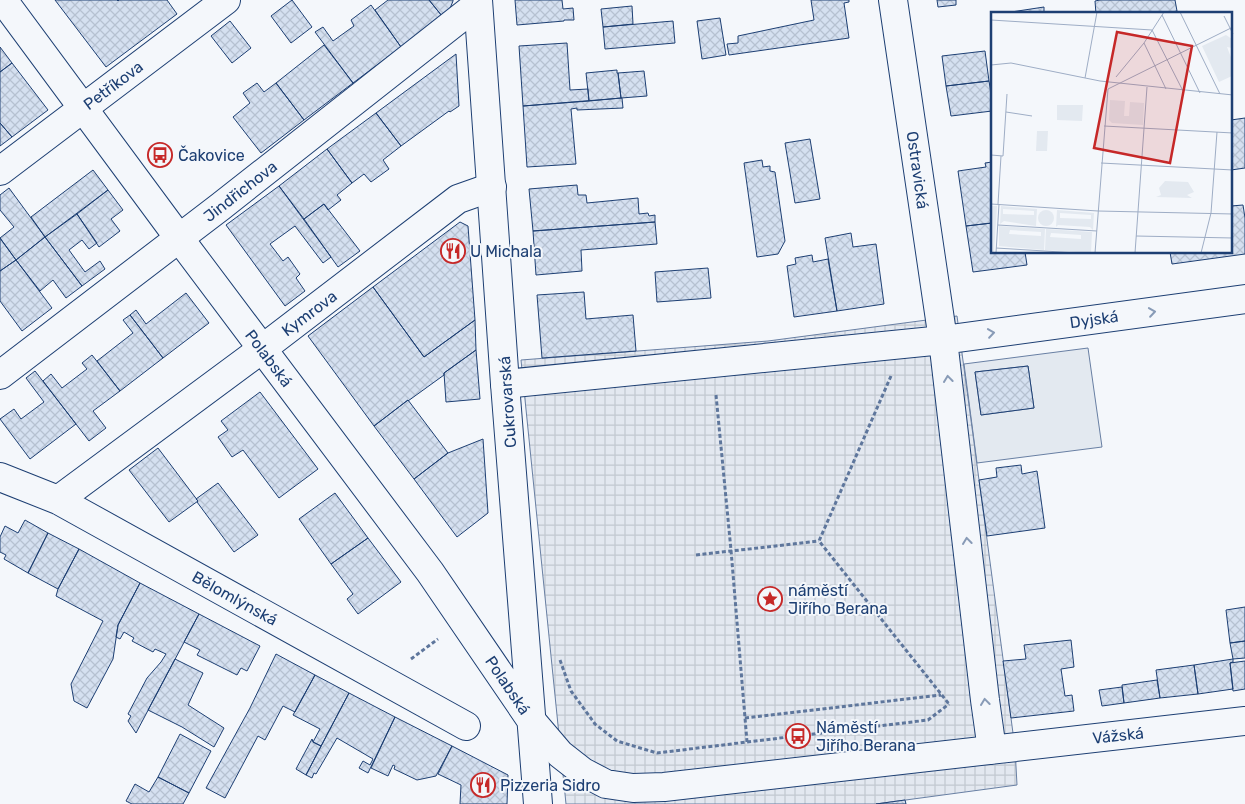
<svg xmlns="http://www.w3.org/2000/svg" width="1245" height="804" viewBox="0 0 1245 804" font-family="Rubik,sans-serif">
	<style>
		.grass { fill: #e3e9f0; stroke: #687fa3; fill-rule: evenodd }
		.plaza { fill: url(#plaza-grid); stroke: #687fa3 }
		.building { fill: url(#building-cross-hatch); stroke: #1d3f73 }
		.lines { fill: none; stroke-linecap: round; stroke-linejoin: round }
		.minor-casing { stroke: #1d3f73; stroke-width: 30 }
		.tertiary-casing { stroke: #1d3f73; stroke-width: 30 }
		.path { stroke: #5e769c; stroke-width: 3; stroke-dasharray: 4 2.5; stroke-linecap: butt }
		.minor { stroke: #f4f7fb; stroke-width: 28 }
		.tertiary { stroke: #f4f7fb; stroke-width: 28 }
		.oneway { stroke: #889bb7 }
		.labels { text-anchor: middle; stroke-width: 4; stroke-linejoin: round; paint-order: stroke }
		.street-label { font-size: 16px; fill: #1d3f73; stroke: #f4f7fb }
		.poi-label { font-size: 16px; fill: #1d3f73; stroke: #f4f7fb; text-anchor: start }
		.inset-road { fill: none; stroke: #9eadc5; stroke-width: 1 }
		.view { fill: #c62828; fill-opacity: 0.15; stroke: #c62828; stroke-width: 2.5 }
		.inset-edge { fill: none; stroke: #1d3f73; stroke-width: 2.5 }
	</style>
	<defs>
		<pattern id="plaza-grid" width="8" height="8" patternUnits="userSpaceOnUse" patternTransform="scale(1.25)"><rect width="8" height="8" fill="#e3e8f0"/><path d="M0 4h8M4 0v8" fill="none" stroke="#c2c8d1"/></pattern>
		<pattern id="building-cross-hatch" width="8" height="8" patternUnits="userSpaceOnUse" patternTransform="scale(1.25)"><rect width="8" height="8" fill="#d5e0f0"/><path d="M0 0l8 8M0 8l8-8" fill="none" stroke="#b6c1d1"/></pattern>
	</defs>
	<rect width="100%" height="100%" fill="#f4f7fb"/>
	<path class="grass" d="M1088 348 1102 447 977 463 964 364ZM1028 366 1034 408 981 415 975 372Z"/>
	<path class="plaza" d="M957 316 1015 748 1017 785 876 804H566L521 360 768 341Z"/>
	<path class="building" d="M55 0H117L118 1 119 0H167L177 14 106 67Z
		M292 0 312 27 291 43 271 16Z
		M388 0H429L442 16 401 47 375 10Z
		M429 0H453V1L449 11 442 16Z
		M515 0H562L563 9 573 8 574 20H564V21L517 25Z
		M811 0H849V2L844 3 849 38 729 55 727 44 738 43V36L814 20Z
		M937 0H956V5L938 7Z
		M1100 0H1175L1177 11 1161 14H1096L1095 1Z
		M371 5 401 47 353 83 315 32 323 27 333 41 354 26 351 20Z
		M632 6 633 24 603 27 601 9Z
		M1044 7V14H998Z
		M720 18 726 55 702 59 697 21Z
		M230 21 251 48 232 63 211 36Z
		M673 21 675 43 605 49 603 27Z
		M567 43 570 90 588 89 589 101 523 106 519 46Z
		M324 45 353 83 304 120 276 83Z
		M0 47 12 63 0 72Z
		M985 51 989 81 946 86 942 56Z
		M456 54 459 106 450 112 449 111 401 146 376 113Z
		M12 63 48 110 12 137 0 123V72Z
		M617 70V73H618L621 98 589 101 586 73Z
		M644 71 647 96 621 98 618 73Z
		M989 81 992 100V111L951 116 946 86Z
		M257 83 264 92 276 83 304 120 261 153 233 117 250 103 243 93Z
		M622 98 623 108 577 110V108L571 109 576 164 527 167 523 106Z
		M376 113 401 146 383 160 389 169 371 182 364 174 352 183 327 149Z
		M1245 118V168L1231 170V120Z
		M0 123 12 137 0 146Z
		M810 139 820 199 795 203 785 143Z
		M327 149 352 183 337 195 341 200 328 210 324 204 304 219 279 186Z
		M762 160 763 167 770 166V171L775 172 785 241 778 254 757 257 744 163Z
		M992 162V223L966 226 958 171 986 167 985 163Z
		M93 170 108 190 45 237 31 217Z
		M577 185 578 195H586L587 203 638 198 639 214 648 213 649 216 655 215V222L533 231 529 189Z
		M279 186 331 257 323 263 295 226 270 244 283 261 288 257 300 274 296 278 305 291 285 306 226 225Z
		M9 188 45 237 16 260 0 238 14 227 0 210V195Z
		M108 190 123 210 111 219 120 231 99 247 77 214Z
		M324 204 360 251 338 267 304 219Z
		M1243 205 1245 218V254L1172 264 1170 252H1231V206Z
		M77 214 97 243 89 249 82 240 69 250 85 272 100 261 105 269 82 286 45 237Z
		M460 222 468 226 475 320 424 357 373 287Z
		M655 222 657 244 581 250 582 271 536 275 533 231Z
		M992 223V252H1025L1027 265 973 272 966 226Z
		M851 233 853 247 876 244 884 304 837 311 825 238Z
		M45 237 82 286 66 298 53 280 40 291 16 260Z
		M0 238 16 260 0 271Z
		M812 255 813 262 828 259 837 311 794 317 787 266 796 264 795 258Z
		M16 260 52 308 22 331 0 301V271Z
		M708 268 711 298 657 302 655 272Z
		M373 287 424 357 475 320 476 350 444 373V375L408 401V400L374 426 308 336Z
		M584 292 586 319 633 315 636 351 542 358 537 295Z
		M186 293 209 323 163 358 130 315 136 310 146 324Z
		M130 315 163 358 120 391 97 361 133 333 123 320Z
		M476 350 480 399 446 402 444 373Z
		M92 355 120 391 93 411 106 428 89 441 43 381 51 374 62 388 87 369 82 363Z
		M1028 366 1034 408 981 415 975 372Z
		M35 371 76 424 30 459 0 419 14 409 21 419 44 402 26 378Z
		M260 392 318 469 279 498 243 450 232 457 218 437 228 430 221 421Z
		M408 400 448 453 414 479 374 426Z
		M483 439 488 513 457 537 414 479 448 453Z
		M158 448 198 501 169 522 129 470Z
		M1021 465 1022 474 1037 471 1045 528 987 536 979 480 997 477 996 468Z
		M218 483 258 535 234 552 197 502 198 501 196 499Z
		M335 493 368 538 331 564 299 519Z
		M25 520 48 533 28 573 4 559 6 555 0 552V537L5 526 18 533Z
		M48 533 79 549 58 589 28 573Z
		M368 538 401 582 358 614 347 599 353 594 331 564Z
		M79 549 140 583 118 625 113 659 87 708 74 701 71 684 103 621 56 596 58 589Z
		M140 583 199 614 136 733 128 721 131 716 128 714 147 678 161 662 166 654 155 649 153 652 132 641 134 638 124 632 120 639 116 637 118 625Z
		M1245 607V641L1230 643 1226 610Z
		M199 614 260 646 247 671 241 668 237 675 197 655 200 650 184 642Z
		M1071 640 1074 667 1061 669 1065 696 1072 695 1074 711 1011 718 1003 661 1026 659 1024 645Z
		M1245 641V658L1233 659 1230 643Z
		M276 654 315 675 295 712 283 706 265 740 258 736 225 798 206 788 250 708Z
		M175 659 203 673 188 705 224 728 214 747 182 727 148 710Z
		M1233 659V662L1230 663 1233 689 1198 694 1194 665Z
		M1245 661V689L1233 691 1230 663Z
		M1194 665 1198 694 1160 698 1156 670Z
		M315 675 349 693 321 746 313 742 320 729 293 715Z
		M1157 680 1160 698 1124 703 1122 685Z
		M1122 687 1124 703 1102 706 1099 690Z
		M349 693 395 717 368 773 359 768 363 761 370 765 373 759 337 738 316 774 314 773 312 778 306 775Z
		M395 717 452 746 436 776 417 780 394 769 395 766 393 765 388 776 371 768Z
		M180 734 211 751 189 793 158 777Z
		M312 739 313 742 321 746 306 775 296 769Z
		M452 746 508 775 507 804H460L461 785 438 774Z
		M158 777 189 793 183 804H132L126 801 135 784 149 792Z
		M905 800 906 804H876Z"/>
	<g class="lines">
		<defs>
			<path id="minor" d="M893 0 943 340 985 700 992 750
				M0 171 226 0
				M0 375 220 207 478 4
				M505 384 943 340 1245 299
				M0 477 58 500 466 726
				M58 500 262 349 458 199 492 187
				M531 720 560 754 583 772 606 784 633 788 664 787 1245 721"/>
			<path id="tertiary" d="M3 0 179 238 430 572 531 720
				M478 0 505 384 538 804"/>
		</defs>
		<use href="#minor" class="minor-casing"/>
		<use href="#tertiary" class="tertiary-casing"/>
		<path class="path" d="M891 376 819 541 949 704
			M716 395 731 550 747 742
			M696 555 819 541
			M411 659 438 639
			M560 660 571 691 595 724 617 741 657 753 928 720 949 704
			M745 718 941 695"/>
		<use href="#minor" class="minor"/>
		<use href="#tertiary" class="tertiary"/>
	</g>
	<defs><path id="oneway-chevron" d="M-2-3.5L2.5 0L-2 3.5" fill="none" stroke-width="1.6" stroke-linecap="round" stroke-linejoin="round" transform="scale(1.25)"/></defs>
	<g class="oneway">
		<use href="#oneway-chevron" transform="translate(1152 312) rotate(-8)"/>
		<use href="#oneway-chevron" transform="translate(991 333) rotate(-8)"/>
		<use href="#oneway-chevron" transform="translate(948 379) rotate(-97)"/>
		<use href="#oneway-chevron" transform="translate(967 541) rotate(-97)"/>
		<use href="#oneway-chevron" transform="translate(985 702) rotate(-97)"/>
	</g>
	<defs>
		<symbol id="bus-ring" viewBox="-11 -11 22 22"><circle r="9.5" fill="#f4f7fb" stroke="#c62828" stroke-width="1.5"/><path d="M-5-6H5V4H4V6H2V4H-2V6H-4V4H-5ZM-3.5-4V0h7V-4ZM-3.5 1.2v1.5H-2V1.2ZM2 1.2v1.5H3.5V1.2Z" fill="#c62828"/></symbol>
		<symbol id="restaurant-ring" viewBox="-11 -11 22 22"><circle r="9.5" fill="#f4f7fb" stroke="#c62828" stroke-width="1.5"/><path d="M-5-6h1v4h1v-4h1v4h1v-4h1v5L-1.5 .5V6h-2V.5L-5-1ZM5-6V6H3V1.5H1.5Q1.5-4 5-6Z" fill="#c62828"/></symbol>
		<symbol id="sight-ring" viewBox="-11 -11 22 22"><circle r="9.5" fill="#f4f7fb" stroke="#c62828" stroke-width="1.5"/><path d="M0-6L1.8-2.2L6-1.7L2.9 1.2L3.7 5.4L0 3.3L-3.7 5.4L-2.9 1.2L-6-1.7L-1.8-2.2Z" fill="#c62828"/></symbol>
	</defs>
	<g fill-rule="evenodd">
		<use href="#bus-ring" x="146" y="141" width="28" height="28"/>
		<use href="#restaurant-ring" x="439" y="237" width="28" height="28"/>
		<use href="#sight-ring" x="756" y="585" width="28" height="28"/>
		<use href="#bus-ring" x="784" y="722" width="28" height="28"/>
		<use href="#restaurant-ring" x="469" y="771" width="28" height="28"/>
	</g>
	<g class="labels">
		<g class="street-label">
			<text transform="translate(113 85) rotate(-37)" y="6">Petříkova</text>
			<text transform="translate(918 170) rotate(82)" y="6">Ostravická</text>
			<text transform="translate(240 191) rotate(-38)" y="6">Jindřichova</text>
			<text transform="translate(309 313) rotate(-37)" y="6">Kymrova</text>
			<text transform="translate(1094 319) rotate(-8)" y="6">Dyjská</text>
			<text transform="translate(269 358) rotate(53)" y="6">Polabská</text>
			<text transform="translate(507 402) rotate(-94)" y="6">Cukrovarská</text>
			<text transform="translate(235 598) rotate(29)" y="6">Bělomlýnská</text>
			<text transform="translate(508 685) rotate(56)" y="6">Polabská</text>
			<text transform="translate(1118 735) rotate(-6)" y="6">Vážská</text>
		</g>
		<g class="poi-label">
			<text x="178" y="161">Čakovice</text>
			<text x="470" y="257">U Michala</text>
			<text x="788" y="596">náměstí<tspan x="788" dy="18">Jiřího Berana</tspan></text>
			<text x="816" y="733">Náměstí<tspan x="816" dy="18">Jiřího Berana</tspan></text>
			<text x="500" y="791">Pizzeria Sidro</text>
		</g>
	</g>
	<g transform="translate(991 12)">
		<rect width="241" height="241" fill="#f4f7fb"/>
		<path d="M235 23 241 27V36L236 35 241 48V64L228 70 211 34ZM119 88 134 89 133 104H138L139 90 153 91 152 113 121 111 118 108ZM66 93H92L91 109 66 108ZM46 119H57L56 139H45ZM174 169 197 170 203 180 196 183 201 186 165 185 170 183 168 176ZM0 194H6L3 241H0ZM10 194 46 197 45 214 13 209 9 212ZM12 197 43 199V203L12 202ZM66 198 103 201 102 218 99 215 67 213 65 215ZM69 201 100 203V207L69 206ZM8 214 54 217 53 238 8 234ZM19 218 50 220V224L18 222ZM55 217 101 220 100 241 54 238ZM60 221 90 223V227L59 225Z" fill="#e3e9f0" fill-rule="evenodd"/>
		<path d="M47 206a8 8 0 1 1 16 0a8 8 0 1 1-16 0Z" fill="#e3e9f0"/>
		<path class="inset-road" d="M189 0 229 82M171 3 209 81M233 4 242 22M0 8 161 18M161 18 192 79M153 31 175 77M0 53 20 51 109 69 242 83M125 65 153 31 173 0M94 66 106 0M15 100 41 104M113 114 242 121M0 143 12 144 16 82M110 151 242 158M0 192 107 199 242 202M7 192 10 144M7 213 106 219M145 224 242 226M5 236 86 241M5 241 8 192M104 241 117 77 242 15M144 241 156 75M210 241 220 201 226 120"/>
		<path class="view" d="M126 20 201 34 179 151 103 136Z"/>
		<rect width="241" height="241" class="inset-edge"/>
	</g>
</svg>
